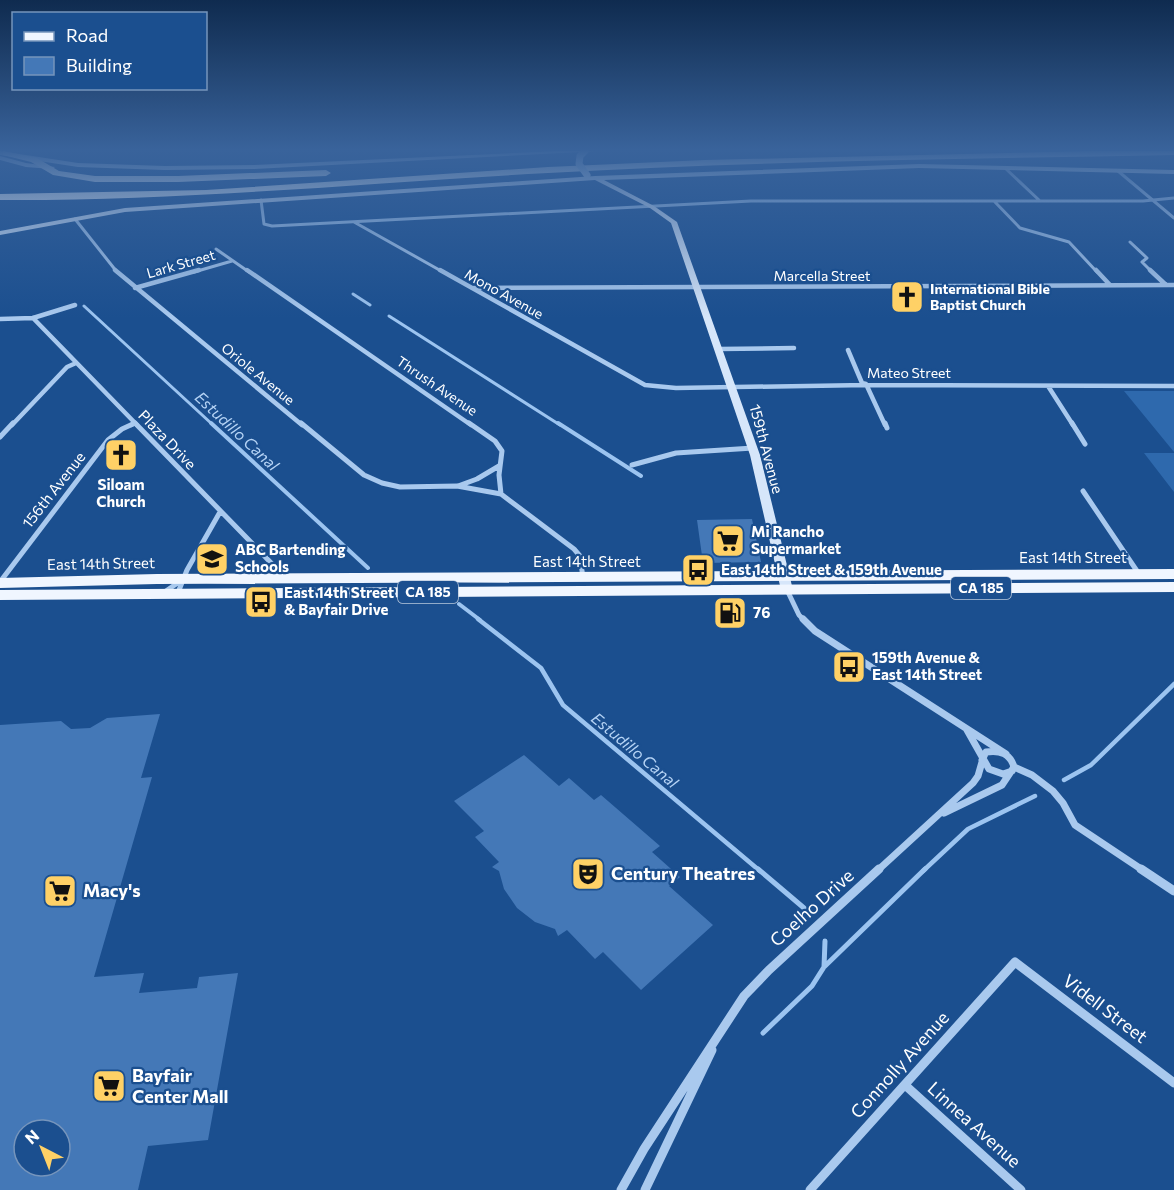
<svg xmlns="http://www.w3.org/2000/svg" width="1174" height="1190" viewBox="0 0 1174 1190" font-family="Commissioner,sans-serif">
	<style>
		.green { fill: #2e69ad }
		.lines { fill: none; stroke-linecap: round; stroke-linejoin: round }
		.stream-far3 { stroke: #9cc4f0; stroke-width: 3 }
		.stream-far2 { stroke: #9cc4f0; stroke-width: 4 }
		.stream-far1 { stroke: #9cc4f0; stroke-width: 4.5 }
		.stream { stroke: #9cc4f0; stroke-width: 5 }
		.building { fill: #4478b7; fill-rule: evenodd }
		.street-far4 { stroke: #a9c9ee; stroke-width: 3 }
		.street-far3 { stroke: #a9c9ee; stroke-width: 4.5 }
		.street-far2 { stroke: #a9c9ee; stroke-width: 5 }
		.street-far1 { stroke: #a9c9ee; stroke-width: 7 }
		.street { stroke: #a9c9ee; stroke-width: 9 }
		.secondary { fill: #d6e6fa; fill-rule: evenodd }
		.primary { fill: #f0f6ff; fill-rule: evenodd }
		.highway { fill: #fff; fill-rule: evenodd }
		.secondary-bridge { stroke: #d6e6fa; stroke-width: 7 }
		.labels { text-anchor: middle; stroke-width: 4.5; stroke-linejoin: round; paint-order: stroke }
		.far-street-label { font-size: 14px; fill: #fff; stroke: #1b4f8f }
		.far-poi-label { font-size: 14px; font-weight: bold; fill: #fff; stroke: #1b4f8f; text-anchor: start }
		.shield { fill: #1b4f8f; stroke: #bbcadd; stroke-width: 1.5 }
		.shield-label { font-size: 14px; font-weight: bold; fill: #fff }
		.street-label { font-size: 15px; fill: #fff; stroke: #1b4f8f }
		.poi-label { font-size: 15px; font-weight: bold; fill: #fff; stroke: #1b4f8f; text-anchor: start }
		.water-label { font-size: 16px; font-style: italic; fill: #b5d3f5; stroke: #1b4f8f }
		.near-poi-label { font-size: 18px; font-weight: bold; fill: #fff; stroke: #1b4f8f; text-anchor: start }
		.near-street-label { font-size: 18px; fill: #fff; stroke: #1b4f8f }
	</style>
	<rect width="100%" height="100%" fill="#1b4f8f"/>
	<path class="green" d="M1124 391H1174V452Z
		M1144 453H1174V492Z"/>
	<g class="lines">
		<path class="stream-far3" d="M353 294 370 305
			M84 306 213 425
			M389 316 560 425"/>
		<path class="stream-far2" d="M211 423 368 568
			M558 423 641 476
			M459 604 480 620"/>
		<path class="stream-far1" d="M478 619 541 668 563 705 760 871
			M1064 780 1091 765 1174 684
			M923 871 968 829 1035 796"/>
		<path class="stream" d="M758 869 804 908
			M824 967 825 941
			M763 1033 812 986 824 967 925 869"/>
	</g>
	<path class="building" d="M752 519 761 562 703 563 697 520Z
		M160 714 141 778 152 777 94 977 144 973 139 993 197 988 199 977 238 973 208 1140 148 1146 138 1190H0V725L61 721 71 729 90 728 107 718ZM24 1130H60V1166H24Z
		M524 755 559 786 569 778 594 800 601 795 660 846 652 852 680 877 669 886 713 925 641 990 603 952 595 959 567 930 558 936 555 929 535 922 517 908 504 889 499 871 492 867 499 862 475 837 484 831 454 801Z"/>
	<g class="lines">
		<path class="street-far4" d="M1005 168 1040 201
			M1118 171 1174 218
			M261 200 264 224 272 226 751 201H1143L1174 198
			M994 201 1020 228 1069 242 1097 272
			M75 219 117 272
			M354 222 443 272
			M1130 242 1147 258 1142 262 1152 272
			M216 249 249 272
			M194 272 232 261"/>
		<path class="street-far3" d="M115 270 302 425
			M247 270 471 425
			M440 270 645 385 676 388 866 385 1174 386
			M1096 270 1110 285
			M1150 270 1166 285
			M135 288 199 270
			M472 288 1174 285
			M33 318 137 425
			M0 319 33 318 75 305
			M719 349 794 348
			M848 350 862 383 866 384 885 425
			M1048 386 1073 425
			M12 425 67 367 76 363
			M131 425 135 423"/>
		<path class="street-far2" d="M135 423 278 570 283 579
			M301 423 364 475 382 483 400 487 457 486 501 494 574 549 580 556 583 578
			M469 423 495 441 502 451 499 475 501 494
			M885 423 887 428
			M1072 423 1085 444
			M0 437 13 423
			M632 465 676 453 753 448
			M458 486 477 479 499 466
			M1083 491 1139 574
			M0 582 108 440 122 429 135 423
			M787 590 799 615 804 620
			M163 593 182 580
			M177 595 187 570 220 512"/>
		<path class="street-far1" d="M803 619 815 631 1006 754
			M967 730 989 769 1003 774 1012 771
			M1014 767 1032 775 1053 791 1063 803 1075 825 1144 871
			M944 813 1002 785 1014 767C1010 753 1000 750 986 752L982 760
			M877 871 973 783 978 776 982 762"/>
		<path class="street" d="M1141 869 1174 891
			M905 1085 1021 1190
			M621 1190 644 1149 744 996 769 970 879 869
			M645 1190 712 1050
			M810 1190 1015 962 1174 1083"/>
		<path class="secondary" d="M0 151 78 163 165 166 254 165 556 151H600L254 169 165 170 78 167 0 155Z
			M0 156 26 163 55 167 52 169 26 167 0 160Z
			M919 164 1174 170V174L919 168 604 180 654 206 677 222 760 455 793 590 787 594 781 590 750 455 671 223 650 208 595 180 125 212 0 235V231L125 208 595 176Z"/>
		<path class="primary" d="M1174 569V579L157 584 0 588V578L157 574Z
			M1174 582V592L0 600V590Z"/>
		<path class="highway" d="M3 151 37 158 59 171 95 176H178L326 170 331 173 326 176 178 182H95L53 175 31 162 3 155Z
			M1091 151H1174V155C965 159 757 161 548 173 365 183 183 201 0 200V194L206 190 548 167 705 160Z"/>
		<path class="secondary-bridge" d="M585 151 580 156 579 164 587 175"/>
	</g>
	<linearGradient id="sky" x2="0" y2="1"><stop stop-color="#0f2b4f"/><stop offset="0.47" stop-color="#39639b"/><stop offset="1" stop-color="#39639b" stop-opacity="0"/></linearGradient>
	<rect width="1174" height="318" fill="url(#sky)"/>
	<defs>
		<symbol id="church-square" viewBox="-11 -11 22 22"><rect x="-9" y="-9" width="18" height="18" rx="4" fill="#ffd166" stroke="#1b4f8f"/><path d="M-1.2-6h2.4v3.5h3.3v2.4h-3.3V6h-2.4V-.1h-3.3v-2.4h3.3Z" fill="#111"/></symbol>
		<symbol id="supermarket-square" viewBox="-11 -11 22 22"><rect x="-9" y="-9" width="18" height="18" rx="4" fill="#ffd166" stroke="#1b4f8f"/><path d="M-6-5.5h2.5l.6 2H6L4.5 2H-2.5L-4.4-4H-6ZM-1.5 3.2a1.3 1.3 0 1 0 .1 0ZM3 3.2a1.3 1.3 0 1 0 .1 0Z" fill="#111"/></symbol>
		<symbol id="school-square" viewBox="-11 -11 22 22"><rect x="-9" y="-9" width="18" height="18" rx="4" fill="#ffd166" stroke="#1b4f8f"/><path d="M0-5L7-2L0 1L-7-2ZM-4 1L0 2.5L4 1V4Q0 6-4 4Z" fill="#111"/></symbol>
		<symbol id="bus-square" viewBox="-11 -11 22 22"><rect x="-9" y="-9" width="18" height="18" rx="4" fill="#ffd166" stroke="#1b4f8f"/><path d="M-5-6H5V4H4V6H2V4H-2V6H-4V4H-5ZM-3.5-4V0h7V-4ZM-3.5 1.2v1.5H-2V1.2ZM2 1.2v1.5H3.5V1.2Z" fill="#111"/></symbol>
		<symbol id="fuel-square" viewBox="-11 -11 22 22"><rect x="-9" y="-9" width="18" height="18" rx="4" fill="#ffd166" stroke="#1b4f8f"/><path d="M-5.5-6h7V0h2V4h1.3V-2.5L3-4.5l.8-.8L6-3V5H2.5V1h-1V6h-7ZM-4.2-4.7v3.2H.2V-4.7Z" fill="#111"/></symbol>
		<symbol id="theatre-square" viewBox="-11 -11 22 22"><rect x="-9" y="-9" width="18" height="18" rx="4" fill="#ffd166" stroke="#1b4f8f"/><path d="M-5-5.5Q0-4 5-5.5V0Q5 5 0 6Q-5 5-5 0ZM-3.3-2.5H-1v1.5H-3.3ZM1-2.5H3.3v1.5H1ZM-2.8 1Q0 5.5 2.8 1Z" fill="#111"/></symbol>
	</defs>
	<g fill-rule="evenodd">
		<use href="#church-square" x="888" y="278" width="38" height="38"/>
		<use href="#church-square" x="102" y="436" width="38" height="38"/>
		<use href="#supermarket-square" x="709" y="522" width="38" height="38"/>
		<use href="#school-square" x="193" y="540" width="38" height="38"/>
		<use href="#bus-square" x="679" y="551" width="38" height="38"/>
		<use href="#bus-square" x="242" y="583" width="38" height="38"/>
		<use href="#fuel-square" x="711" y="594" width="38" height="38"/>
		<use href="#bus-square" x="830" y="648" width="38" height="38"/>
		<use href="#theatre-square" x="569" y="855" width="38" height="38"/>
		<use href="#supermarket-square" x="41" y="872" width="38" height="38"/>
		<use href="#supermarket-square" x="90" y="1067" width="38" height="38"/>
	</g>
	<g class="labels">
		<g class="far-street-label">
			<text transform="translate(181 264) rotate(-16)" y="5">Lark Street</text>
			<text x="822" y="281">Marcella Street</text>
			<text transform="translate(504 294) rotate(29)" y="5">Mono Avenue</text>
			<text x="909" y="378">Mateo Street</text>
			<text transform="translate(258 374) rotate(39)" y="5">Oriole Avenue</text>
			<text transform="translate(437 386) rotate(34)" y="5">Thrush Avenue</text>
		</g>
		<g class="far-poi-label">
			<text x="930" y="294">International Bible<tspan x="930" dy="16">Baptist Church</tspan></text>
		</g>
		<g class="shield">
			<rect x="951" y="577" width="60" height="22" rx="4.5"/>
			<rect x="398" y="581" width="60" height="22" rx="4.5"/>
		</g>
		<g class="shield-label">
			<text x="981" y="593">CA 185</text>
			<text x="428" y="597">CA 185</text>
		</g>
		<g class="street-label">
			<text transform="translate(167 440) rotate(46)" y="5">Plaza Drive</text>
			<text transform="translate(766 449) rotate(75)" y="5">159th Avenue</text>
			<text transform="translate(54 490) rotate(-52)" y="5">156th Avenue</text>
			<text x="1073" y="563">East 14th Street</text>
			<text x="587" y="567">East 14th Street</text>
			<text transform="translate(101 564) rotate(-1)" y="5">East 14th Street</text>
		</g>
		<g class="poi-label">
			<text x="121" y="490" text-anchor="middle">Siloam<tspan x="121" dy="17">Church</tspan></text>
			<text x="751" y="537">Mi Rancho<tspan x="751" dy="17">Supermarket</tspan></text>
			<text x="235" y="555">ABC Bartending<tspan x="235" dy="17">Schools</tspan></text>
			<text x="721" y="575">East 14th Street &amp; 159th Avenue</text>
			<text x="284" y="598">East 14th Street<tspan x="284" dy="17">&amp; Bayfair Drive</tspan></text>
			<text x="753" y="618">76</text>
			<text x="872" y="663">159th Avenue &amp;<tspan x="872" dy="17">East 14th Street</tspan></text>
		</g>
		<g class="water-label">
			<text transform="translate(237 431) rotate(43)" y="6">Estudillo Canal</text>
			<text transform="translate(635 750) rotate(40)" y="6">Estudillo Canal</text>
		</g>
		<g class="near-poi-label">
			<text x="611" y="880">Century Theatres</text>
			<text x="83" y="897">Macy's</text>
			<text x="132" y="1082">Bayfair<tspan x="132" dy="21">Center Mall</tspan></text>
		</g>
		<g class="near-street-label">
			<text transform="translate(812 908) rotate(-42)" y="6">Coelho Drive</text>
			<text transform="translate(1105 1009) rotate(37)" y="6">Videll Street</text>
			<text transform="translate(900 1065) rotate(-48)" y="6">Connolly Avenue</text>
			<text transform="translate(974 1125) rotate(42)" y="6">Linnea Avenue</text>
		</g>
	</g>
	<rect x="12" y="12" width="195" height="78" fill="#1b4f8f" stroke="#7695bc" stroke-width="1.5"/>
	<rect x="24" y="32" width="30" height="9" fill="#f0f6ff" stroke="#7695bc" stroke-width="1.5"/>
	<text x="66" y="42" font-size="18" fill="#ffffff">Road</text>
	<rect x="24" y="57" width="30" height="18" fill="#4478b7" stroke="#7695bc" stroke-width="1.5"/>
	<text x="66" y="72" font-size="18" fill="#ffffff">Building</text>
	<g transform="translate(42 1148) rotate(318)"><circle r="28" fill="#1b4f8f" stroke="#7695bc" stroke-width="1.5"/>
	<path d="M0-4.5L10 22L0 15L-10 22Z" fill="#ffd166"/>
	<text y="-9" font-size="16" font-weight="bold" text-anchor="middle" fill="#ffffff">N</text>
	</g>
</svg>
